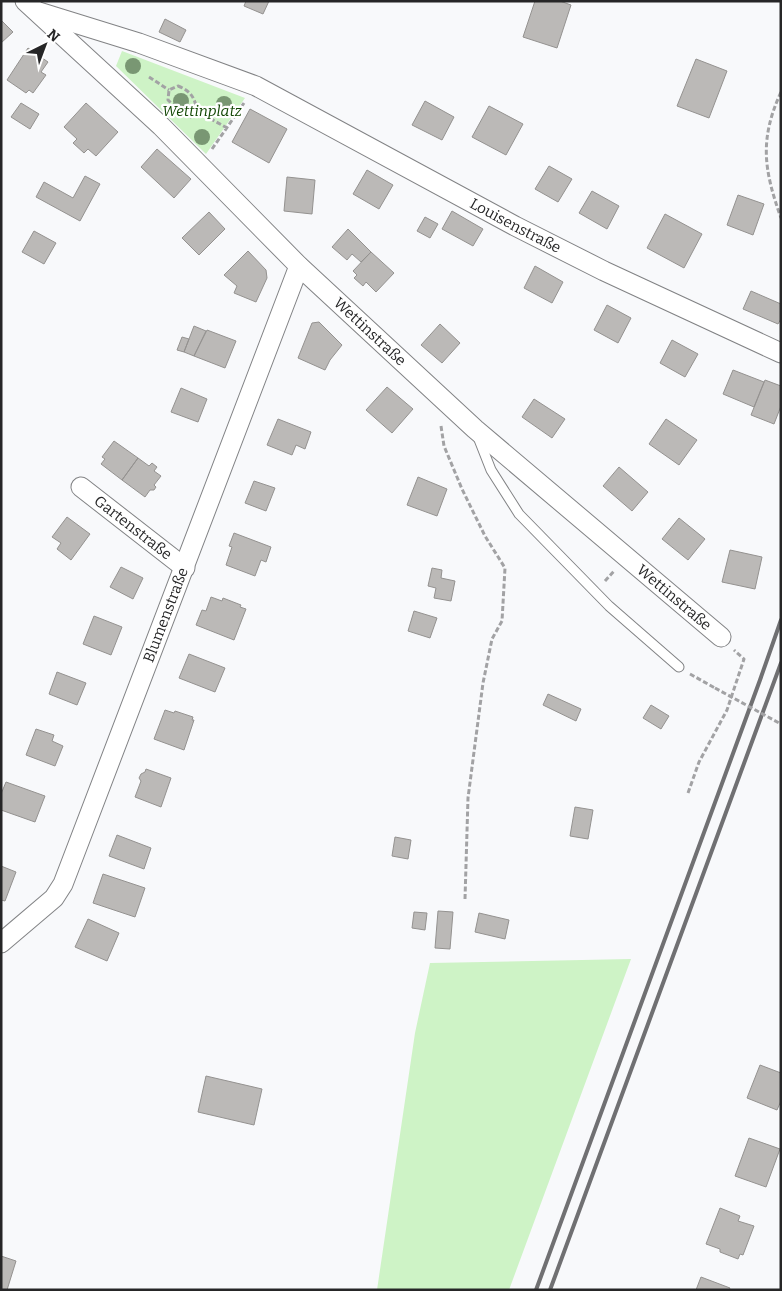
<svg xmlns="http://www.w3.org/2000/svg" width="782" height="1291" viewBox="0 0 782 1291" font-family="Bitter,serif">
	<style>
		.green { fill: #cef3c6 }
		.building { fill: #bbb9b7; stroke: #949290 }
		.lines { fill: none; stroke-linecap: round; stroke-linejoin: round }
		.lane-casing { stroke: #828385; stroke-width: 11 }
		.street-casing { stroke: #828385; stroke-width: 21 }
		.path { stroke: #a2a2a4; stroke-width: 3; stroke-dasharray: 5 2.5; stroke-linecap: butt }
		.lane { stroke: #fff; stroke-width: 9 }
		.street { stroke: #fff; stroke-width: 19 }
		.rail { stroke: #707072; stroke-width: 4 }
		.path-bridge { stroke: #a2a2a4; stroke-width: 3; stroke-dasharray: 5 2.5; stroke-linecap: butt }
		.tree { fill: #799773 }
		.labels { text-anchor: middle; stroke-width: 4.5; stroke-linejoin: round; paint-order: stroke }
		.park-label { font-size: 15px; font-style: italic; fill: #114603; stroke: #fff }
		.street-label { font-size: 15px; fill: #262627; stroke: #fff }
	</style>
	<rect width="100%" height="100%" fill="#f8f9fb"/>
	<path class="green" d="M122 51 245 98 206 154 116 66Z
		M631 959 509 1290H377L415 1033 430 963Z"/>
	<path class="building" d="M246 1H269L263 14 244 6Z
		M535 1H560L571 5 557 48 523 37Z
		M165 19 186 30 180 42 159 32Z
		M1 20 13 32 1 43Z
		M28 48 48 62 41 72 46 75 33 93 29 90 26 93 7 80Z
		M696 59 727 71 709 118 677 106Z
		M425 101 454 117 442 140 412 125Z
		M21 103 39 114 30 129 11 117Z
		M86 103 118 132 96 156 88 149 84 153 73 143 77 139 64 127Z
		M489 106 523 124 506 155 472 137Z
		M250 109 287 129 269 163 232 142Z
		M157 149 191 179 174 198 141 167Z
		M549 166 572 179 558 202 535 189Z
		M367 170 393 185 379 209 353 194Z
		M85 176 100 184 80 221 36 197 44 182 73 198Z
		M287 177 315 180 312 214 284 211Z
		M592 191 619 206 607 229 579 213Z
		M738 195 764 204 753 235 727 225Z
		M452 211 483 229 473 246 442 229Z
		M209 212 225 229 199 255 182 238Z
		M665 214 702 234 684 268 647 248Z
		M425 217 438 224 430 238 417 231Z
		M348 229 371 252 361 262 352 254 347 260 332 247Z
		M34 231 56 243 44 264 22 252Z
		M248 251 266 270 267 278 256 302 234 293 237 286 224 275Z
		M371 252 394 273 376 292 366 282 363 286 354 278 357 275 353 271Z
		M535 266 563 282 552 303 524 288Z
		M751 291 781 304V319L778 324 743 309Z
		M607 305 631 318 618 343 594 330Z
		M319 322 342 345 330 360 325 370 298 358 312 323Z
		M440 324 460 343 442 363 421 345Z
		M194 326 206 331 194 356 184 352Z
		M207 330 236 341 225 368 194 356Z
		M182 337 189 339 184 352 177 350Z
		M672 340 698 354 685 377 660 363Z
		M733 370 764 382 754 407 723 394Z
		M765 380 781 386V406L774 424 751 415Z
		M387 387 413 409 392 433 366 410Z
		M181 388 207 399 198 422 171 412Z
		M534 399 565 419 552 438 522 417Z
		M278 419 311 432 305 449 296 445 292 455 267 445Z
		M666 419 697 440 679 465 649 444Z
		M114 441 138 458 122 480 101 464 105 459 102 457Z
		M138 458 149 466 152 463 157 467 154 471 161 476 154 485 156 487 154 490H150L145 497 122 480Z
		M619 467 648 492 632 511 603 486Z
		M418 477 447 489 437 516 407 505Z
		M254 481 275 488 266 511 245 503Z
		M67 517 90 534 71 560 57 549 61 543 52 537Z
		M679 518 705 539 688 560 662 539Z
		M234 533 271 547 266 562 261 560 255 576 226 565 232 547 229 546Z
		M730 550 762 557 755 589 722 582Z
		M121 567 143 578 133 599 110 587Z
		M432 568 442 570 441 578 455 581 451 601 434 598 436 588 428 586Z
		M211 597 222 601 223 598 241 605 240 607 246 609 234 640 196 625 202 610 206 611Z
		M414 611 437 618 430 638 408 631Z
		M94 616 122 627 111 655 83 644Z
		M189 654 225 668 215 692 179 678Z
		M57 672 86 683 77 705 49 694Z
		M548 694 581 709 576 721 543 705Z
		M651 705 669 716 661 729 643 718Z
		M165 710 174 713 175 711 193 717 192 720H194L184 750 154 739Z
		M36 729 54 735 52 741 63 746 55 766 26 755Z
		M146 769 171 778 161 807 135 797 141 781 139 778 141 774 145 772Z
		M6 782 45 796 35 822 1 810V794Z
		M575 807 593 810 588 839 570 836Z
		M117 835 151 848 144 869 109 856Z
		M395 837 411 840 408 859 392 856Z
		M1 866 16 872 5 901 1 900Z
		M103 874 145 888 135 917 93 903Z
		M438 911 453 912 450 949 435 948Z
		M414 912 427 913 425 930 412 928Z
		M479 913 509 920 505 939 475 932Z
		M88 919 119 933 107 961 75 947Z
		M760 1065 781 1073V1101L777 1110 747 1098Z
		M206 1076 262 1089 254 1125 198 1112Z
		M749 1138 780 1149 766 1187 735 1176Z
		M720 1208 740 1216 738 1221 754 1226 743 1255 740 1254 738 1259 720 1252V1249L706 1244Z
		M1 1256 16 1261 7 1290H1Z
		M701 1277 730 1288 729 1290H696Z"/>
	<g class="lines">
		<defs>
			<path id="lane" d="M478 437 491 470 519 514 609 606 679 667"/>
			<g id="street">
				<path id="s1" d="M25 1 161 126 299 266 475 429 721 637"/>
				<path id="s2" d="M39 12 139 43 256 86 515 226 604 271 781 353"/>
				<path id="s3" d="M81 487 185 568"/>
				<path id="s4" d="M1 943 54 898 63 884 299 266"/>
			</g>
		</defs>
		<use href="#lane" class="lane-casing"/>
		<use href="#street" class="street-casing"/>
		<path class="path" d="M149 77 169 90
			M178 86C191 91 195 98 197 111L191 117 182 114 168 100 169 90Z
			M781 92C759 140 764 170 781 218
			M197 111 227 128
			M212 149 244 103
			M441 426 444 446 462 489 485 536 505 568 502 621 492 639 483 683 468 798 465 899
			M605 581 614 571
			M690 674 715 688
			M688 793 699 762 727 710 744 659 734 650"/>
		<use href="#lane" class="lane"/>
		<use href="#street" class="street"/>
		<path class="rail" d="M536 1290 760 680 781 620
			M550 1290 781 663"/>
		<path class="path-bridge" d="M715 688 781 724"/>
	</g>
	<g class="tree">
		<circle cx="133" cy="66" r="8"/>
		<circle cx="181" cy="101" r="8"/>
		<circle cx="224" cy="104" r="8"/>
		<circle cx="202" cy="137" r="8"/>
	</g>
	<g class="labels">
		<g class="park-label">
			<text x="202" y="116">Wettinplatz</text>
		</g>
		<g class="street-label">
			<text dy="5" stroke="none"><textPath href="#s2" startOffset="524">Louisenstraße</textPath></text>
			<text dy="5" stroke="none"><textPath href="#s1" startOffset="478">Wettinstraße</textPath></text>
			<text dy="5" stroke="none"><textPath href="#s3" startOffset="66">Gartenstraße</textPath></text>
			<text dy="5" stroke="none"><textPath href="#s1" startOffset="882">Wettinstraße</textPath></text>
			<text dy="5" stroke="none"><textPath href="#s4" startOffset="374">Blumenstraße</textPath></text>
		</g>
	</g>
	<rect width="782" height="1291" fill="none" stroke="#262627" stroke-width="5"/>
	<g transform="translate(45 45) rotate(42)" stroke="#ffffff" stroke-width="4" paint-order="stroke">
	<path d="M0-4L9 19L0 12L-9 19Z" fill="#262627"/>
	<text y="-8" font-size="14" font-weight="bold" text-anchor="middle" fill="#262627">N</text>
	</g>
</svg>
